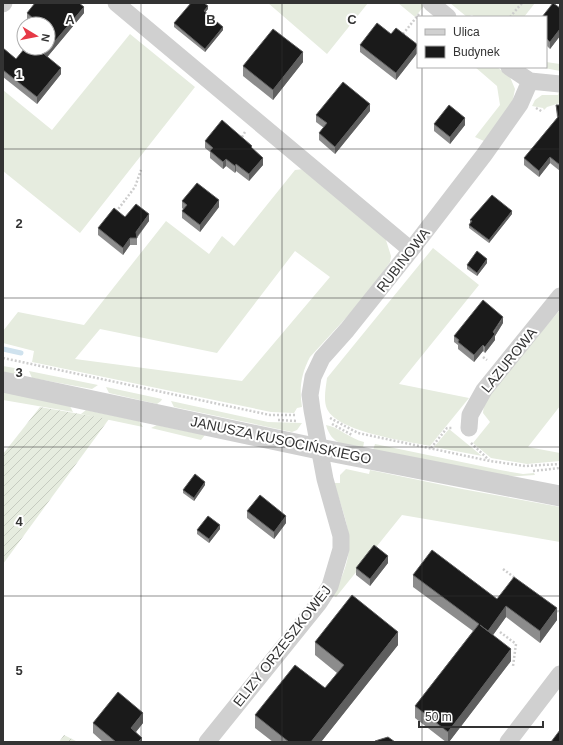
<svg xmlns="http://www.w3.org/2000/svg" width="563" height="745" viewBox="0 0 563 745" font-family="Arial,sans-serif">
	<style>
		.grass { fill: #e6ecdf; fill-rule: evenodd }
		.garden { fill: url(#garden-furrows) }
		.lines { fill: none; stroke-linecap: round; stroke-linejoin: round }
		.stream { stroke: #cfe2ee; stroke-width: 5 }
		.path { stroke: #cdcdcd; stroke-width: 2.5; stroke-dasharray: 2 2; stroke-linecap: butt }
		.minor { stroke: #d0d0d0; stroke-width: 17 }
		.tertiary { stroke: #d0d0d0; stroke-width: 21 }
		.wall { fill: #8c8c8c }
		.shaded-wall { fill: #5f5f5f }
		.building { fill: #1a1a1a; stroke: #5f5f5f }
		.grid { fill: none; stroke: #333; stroke-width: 1; stroke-opacity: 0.55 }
		.labels { text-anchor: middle; stroke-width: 4; stroke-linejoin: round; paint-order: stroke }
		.street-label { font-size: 14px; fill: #333; stroke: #fff }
		.grid-label { font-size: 13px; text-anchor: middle; font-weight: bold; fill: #333; stroke: #fff; stroke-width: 4; stroke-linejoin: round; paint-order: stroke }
	</style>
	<defs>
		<pattern id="garden-furrows" width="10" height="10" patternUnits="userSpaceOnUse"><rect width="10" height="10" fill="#e6ecdf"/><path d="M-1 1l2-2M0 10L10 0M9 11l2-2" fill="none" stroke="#c6cbc0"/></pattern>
	</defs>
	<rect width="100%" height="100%" fill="#fff"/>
	<path class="grass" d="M268 3H368L327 54Z
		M398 3H420L424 6 415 17Z
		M450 3H535L524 17H475L472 15 467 17Z
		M130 34 195 87 80 233 3 171V90L52 130Z
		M546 62 560 64V71L539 67H546Z
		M475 67H497L510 77 515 89 512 104 484 141 475 137 500 105 497 86Z
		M559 91 560 103 547 107 544 110 543 108 532 106 535 100 542 95H558Z
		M304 169 385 237 391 256 390 262 367 295 310 357C301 374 299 389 302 407L297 408 294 413 271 412 32 362 34 351 3 343V331L18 312 84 325 166 221 209 254 222 236 234 246 295 170ZM295 251 330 277 242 381 75 359 100 329 217 353Z
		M433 248 479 285 399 384 469 398 430 446C406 441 338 432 327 409 323 400 326 387 327 378Z
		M560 310V406L528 447 560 453V461L527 464 491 458 473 443 490 422 483 413 484 403 524 351Z
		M3 366 20 369 15 375 3 372Z
		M29 371 98 385 92 389 32 378Z
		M106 387 162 399 161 401 157 404 109 393Z
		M3 392 70 406 73 412 3 400Z
		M171 401 268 422 302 423 297 430 292 432 174 407Z
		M86 410 139 421 143 427 81 414Z
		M157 425 205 435 201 440 151 428Z
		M326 425C339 427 350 439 364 442L363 448C345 444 332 446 326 425Z
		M449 429 482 456 434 447Z
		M375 444 500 470 523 474 534 473 535 475 506 477 373 450Z
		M346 469 369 474 370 470 462 489 560 507V542L402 515 336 597 333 595C359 547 349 531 334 483H340V475Z"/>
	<path class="garden" d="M40 407 109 419 3 564V454Z
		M64 735 78 742H59Z"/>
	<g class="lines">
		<path class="stream" d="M3 349 21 353"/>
		<path class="path" d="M510 17 522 3
			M403 34 419 14
			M536 108 543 112
			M242 137 245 132
			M116 212 135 187 141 170
			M483 357 487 360
			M3 358 270 415H297
			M330 418 358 433 490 461 525 466 560 464
			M278 420 297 421
			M332 424 352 435
			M471 443 489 460
			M431 448 447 428H453
			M533 471 560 468
			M503 569 515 578
			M554 608 560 613
			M500 632 516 644 513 666"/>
		<path class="minor" d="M116 3 411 250
			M431 3 448 17
			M3 4 4 3
			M509 67 530 81 560 84
			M469 428 470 415 484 390 560 296
			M207 742 319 603 330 586 341 549V536L325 479 312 410 310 395 313 377 322 358 347 330 411 250 484 155 520 104 530 81
			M508 742 560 674"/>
		<path class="tertiary" d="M3 382 319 449 560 496"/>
	</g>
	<path class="wall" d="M560 8V36L550 49 546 45V17Z
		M208 9 205 12 223 30 205 52 174 27V23Z
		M27 13H84L47 57 61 74 37 104 3 77V48L16 59 48 24H32L27 19Z
		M360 45 418 52 396 80 360 52Z
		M303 62 273 100 243 76V66Z
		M556 105H560V171L550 163 539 177 524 165V158L557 118Z
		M370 111 335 154 319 140V133L324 128 316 122V115Z
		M434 124 465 125 450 144 434 131Z
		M205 141 252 148 263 165 249 181 236 171 235 173 226 166 223 169 210 158V152L205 148Z
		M182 201 219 207 200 232 182 218V211L183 209 182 208Z
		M512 214 489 243 469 228V225L470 223V220Z
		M125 217 149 221 137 238V245H130L123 255 98 235V228Z
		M487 263 477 276 467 269V265Z
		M503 323 495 336V340L485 353 483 351 474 362 458 349V345L454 342V336Z
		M205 485 194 501 183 493V490Z
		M247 511 286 523 274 539 247 518Z
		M220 529 209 543 197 534V530Z
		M388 563 370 586 356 575V568Z
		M413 575 497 599 557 620 540 643 506 617 493 635 511 661 449 742H446L415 718V706L473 631 413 587Z
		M315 642 398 645 321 742H273L255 728V715L325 688 337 673 315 655Z
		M93 723H143L136 732 142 742H103L93 733Z"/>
	<path class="shaded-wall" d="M208 6V9L204 14V11Z
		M84 7V13L44 61V54Z
		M223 27V30L205 52V49Z
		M560 29V36L550 49V42Z
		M418 45V52L396 80V73Z
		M303 52V62L273 100V90Z
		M61 68V74L37 104V97Z
		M370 104V111L335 154V147Z
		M465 118V125L450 144V137Z
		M550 157V163L539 177V171Z
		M263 158V165L249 181V174Z
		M226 159V166L223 169V162Z
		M236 164V171L235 173V166Z
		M219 200V207L200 232V225Z
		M512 211V214L489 243V240Z
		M149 214V221L136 238V232Z
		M130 238V245L123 255V248Z
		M487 259V263L477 276V273Z
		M503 317V323L495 336V340L485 353V347Z
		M483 345V351L474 362V355Z
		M205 482V485L194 501V498Z
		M286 516V523L274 539V532Z
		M220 525V529L209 543V539Z
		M388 556V563L370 586V579Z
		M506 606V617L488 642V631Z
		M557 608V620L540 643V631Z
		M398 632V645L321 742H311Z
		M511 649V661L449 742H448V732Z
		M143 713V723L131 738V728Z
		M142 738V742H138Z"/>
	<path class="building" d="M35 3H79L84 7 44 54 61 68 37 97 3 70V48L16 59 25 48H48V24H40L27 13Z
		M191 3H204L208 6 204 11 223 27 205 49 174 23Z
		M553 3 560 8V29L550 42 546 38V17H542Z
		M377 23 391 34 396 28 418 45 396 73 360 45Z
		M273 29 303 52 273 90 243 66Z
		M343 82 370 104 335 147 319 133 327 123 316 115Z
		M449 105 465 118 450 137 434 124Z
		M556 105H560V165L550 157 539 171 524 158 558 117Z
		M222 120 252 146 251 147 263 158 249 174 236 164 235 166 226 159 223 162 210 151 213 148 205 141Z
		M197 183 219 200 200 225 182 211 187 205 182 201Z
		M492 195 512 211 489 240 469 225 472 221 470 220Z
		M136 204 149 214 136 232 137 238H130L123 248 98 228 114 208 125 217Z
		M477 251 487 259 477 273 467 265Z
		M483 300 503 317 493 332 495 334 485 347 483 345 474 355 458 342 459 340 454 336Z
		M195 474 205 482 194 498 183 490Z
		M260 495 286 516 274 532 247 511Z
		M208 516 220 525 209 539 197 530Z
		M374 545 388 556 370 579 356 568Z
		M432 550 497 599 514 577 557 608 540 631 506 606 488 631 480 625 511 649 448 732 415 706 479 624 413 575Z
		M352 595 398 632 311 742H289L255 715 295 665 325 688 344 665 315 642Z
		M118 692 143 713 131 728 142 738 138 742H116L93 723Z
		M560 730V742H551Z
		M388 737 395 742H375V741Z"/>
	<path class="grid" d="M141 3V742M282 3V742M422 3V17M422 67V742M3 149H560M3 298H560M3 447H560M3 596H560"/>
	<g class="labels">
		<g class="street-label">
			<text transform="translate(403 260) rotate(-52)" y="5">RUBINOWA</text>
			<text transform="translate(509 360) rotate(-51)" y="5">LAZUROWA</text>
			<text transform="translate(281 440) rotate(12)" y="5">JANUSZA KUSOCIŃSKIEGO</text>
			<text transform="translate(282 646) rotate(-52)" y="5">ELIZY ORZESZKOWEJ</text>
		</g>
	</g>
	<g class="grid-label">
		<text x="70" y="24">A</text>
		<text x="211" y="24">B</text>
		<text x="352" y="24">C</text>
		<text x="19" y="79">1</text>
		<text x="19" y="228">2</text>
		<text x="19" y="377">3</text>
		<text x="19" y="526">4</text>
		<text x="19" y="675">5</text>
	</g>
	<rect width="563" height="745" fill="none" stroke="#333333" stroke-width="8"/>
	<rect x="417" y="16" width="130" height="52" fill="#ffffff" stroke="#adadad"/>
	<rect x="425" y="29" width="20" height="6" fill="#d0d0d0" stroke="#adadad"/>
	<text x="453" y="36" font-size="12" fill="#333333">Ulica</text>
	<rect x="425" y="46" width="20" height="12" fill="#1a1a1a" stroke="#adadad"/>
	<text x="453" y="56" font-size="12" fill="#333333">Budynek</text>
	<g transform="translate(36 36) rotate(100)"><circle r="19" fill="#ffffff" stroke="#adadad"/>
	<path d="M0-3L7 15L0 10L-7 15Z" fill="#e63946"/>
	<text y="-6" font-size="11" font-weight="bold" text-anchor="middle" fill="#333333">N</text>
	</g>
	<path d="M419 721v6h124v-6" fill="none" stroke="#333333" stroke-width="2"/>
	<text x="425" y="721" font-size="12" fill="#333333" stroke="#ffffff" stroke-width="3" paint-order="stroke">50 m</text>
</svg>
